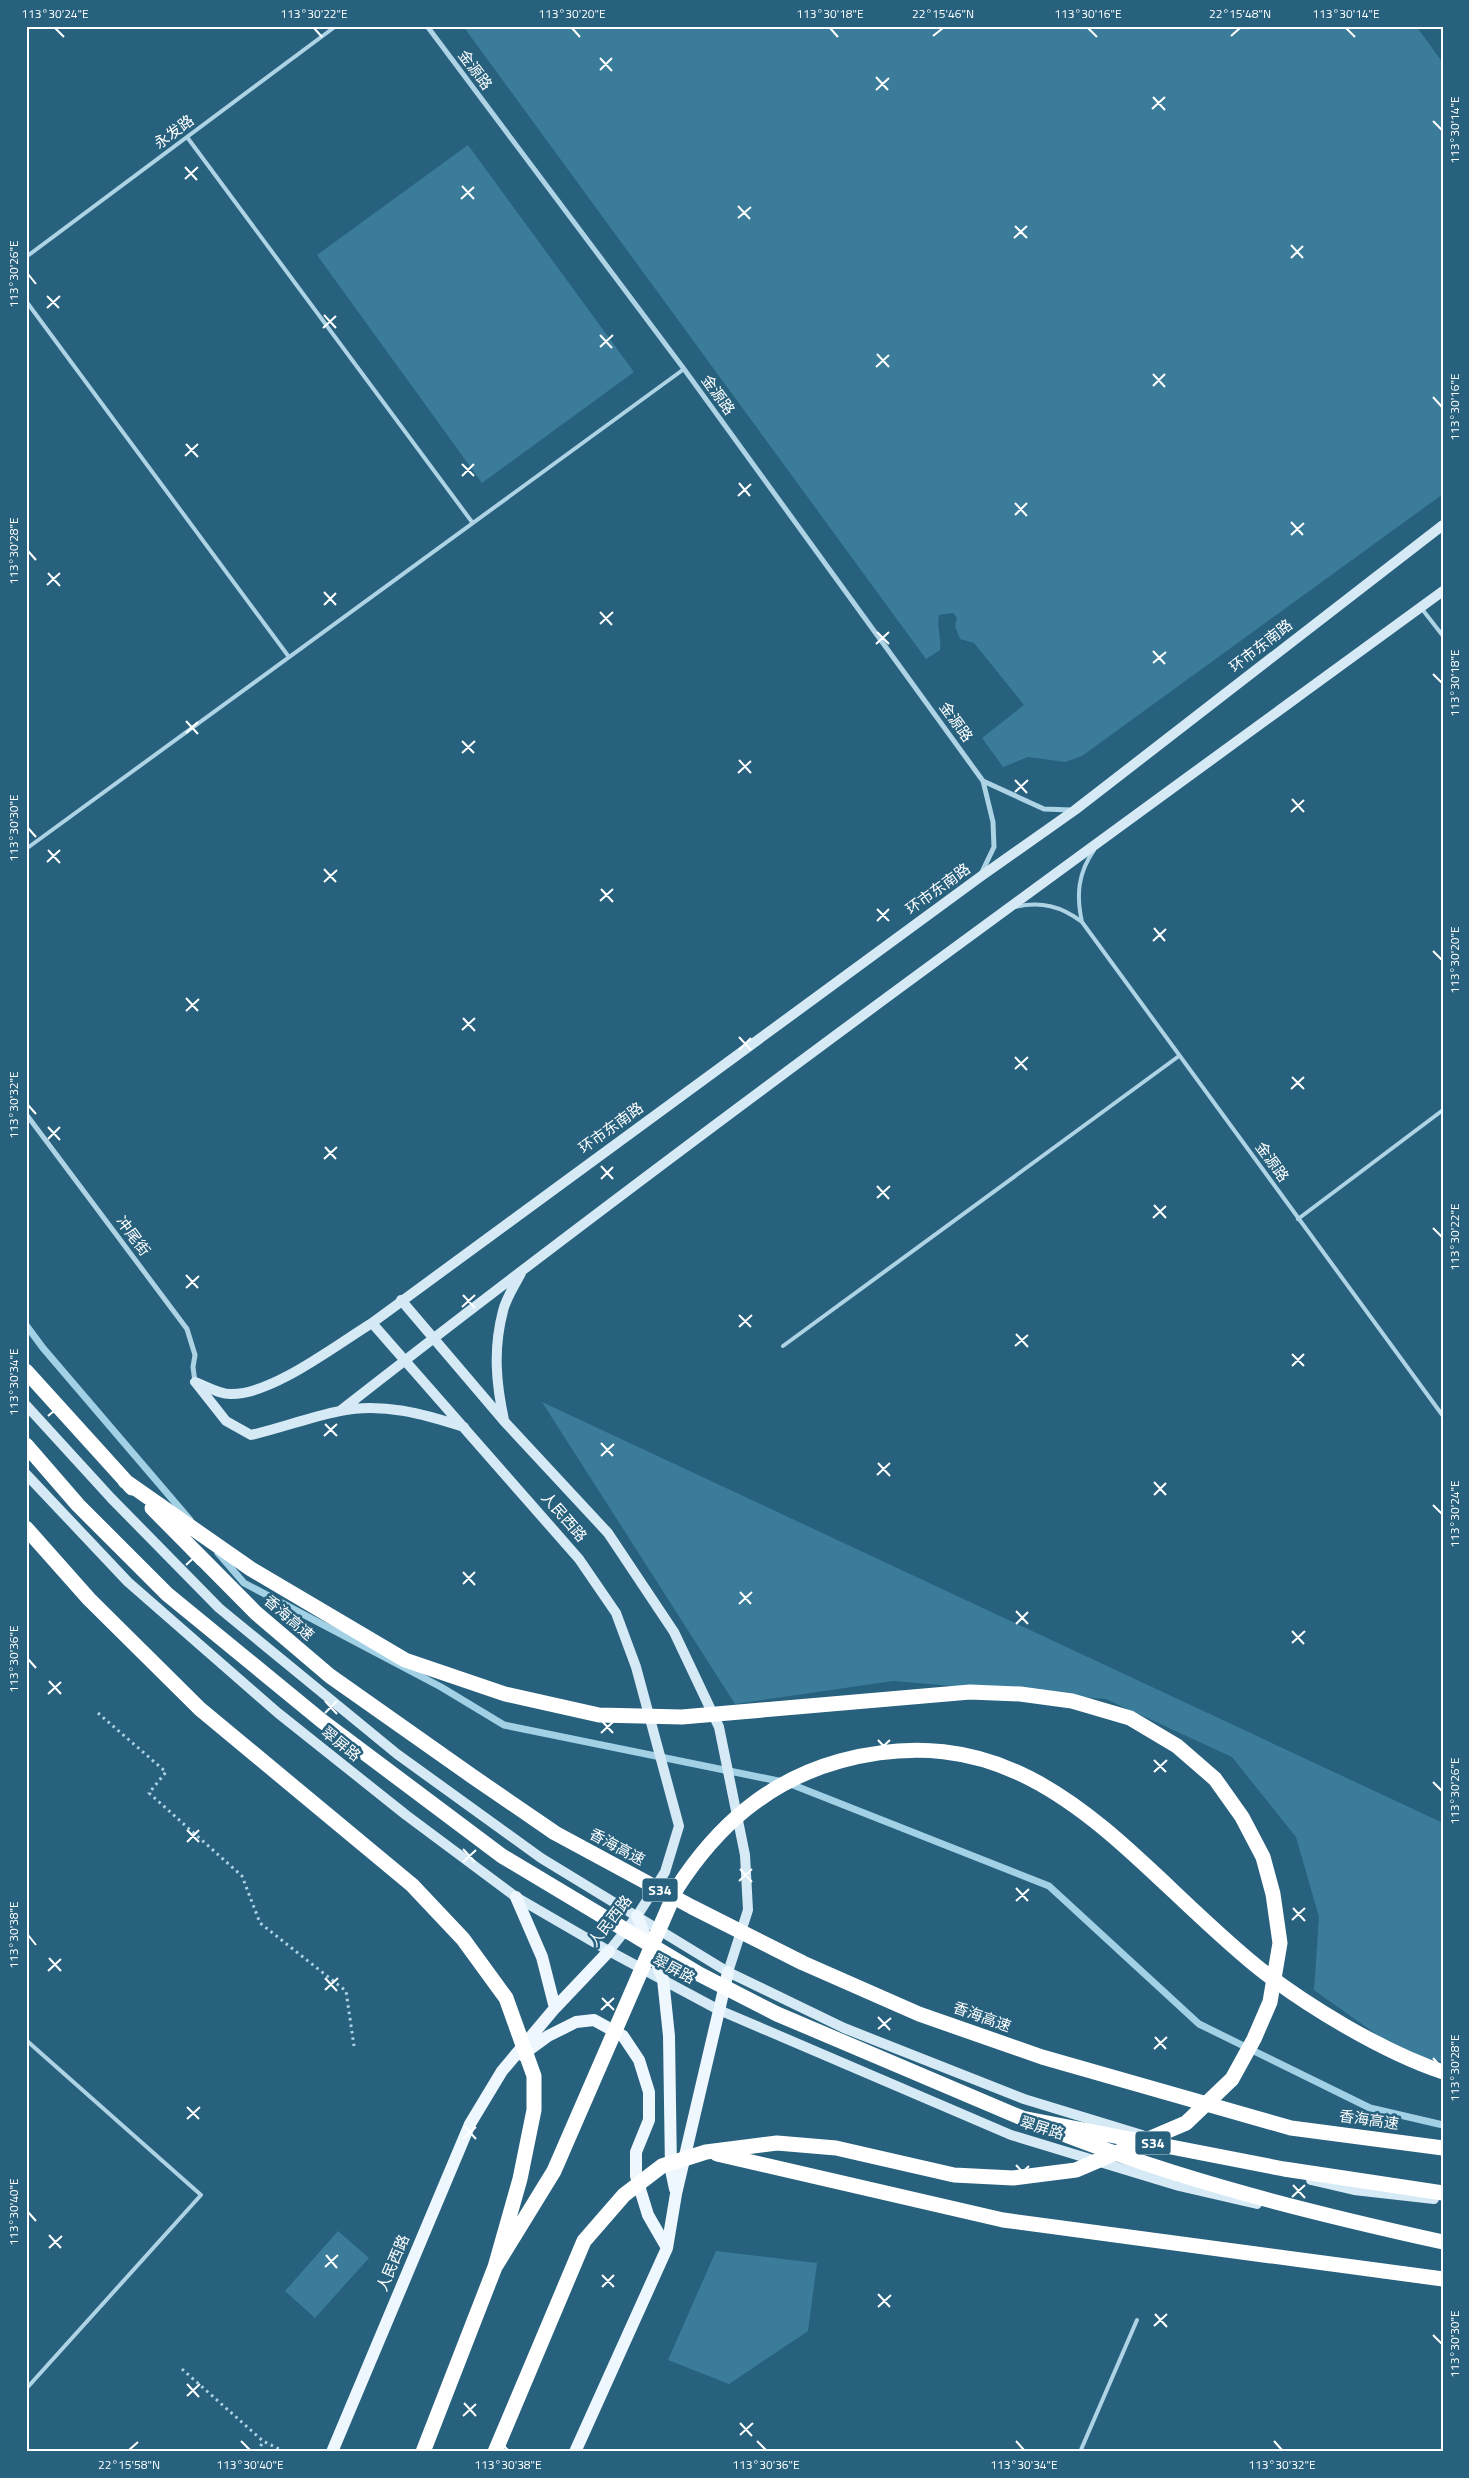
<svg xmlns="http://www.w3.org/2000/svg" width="1469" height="2478" viewBox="0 0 1469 2478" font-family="'Titillium Web','Noto Sans SC',sans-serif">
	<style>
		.green { fill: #3b7c9b }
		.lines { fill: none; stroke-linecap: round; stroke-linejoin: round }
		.stream { stroke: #a2d1e5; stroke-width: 7 }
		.path { stroke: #add3e5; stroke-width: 3; stroke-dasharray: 2.5 4; stroke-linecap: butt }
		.service { stroke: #add3e5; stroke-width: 4 }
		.minor { stroke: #add3e5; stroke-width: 5 }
		.secondary { stroke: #d6eaf5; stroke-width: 10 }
		.primary { stroke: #edf7fd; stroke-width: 12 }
		.motorway { stroke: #fff; stroke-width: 15 }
		.ticks { fill: none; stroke: #fff; stroke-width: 2 }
		.labels { text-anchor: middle; stroke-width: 5; stroke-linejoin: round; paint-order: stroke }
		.shield { fill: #27617e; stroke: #bed0d8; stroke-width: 1 }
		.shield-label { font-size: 14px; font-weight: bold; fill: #fff }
		.street-label { font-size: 15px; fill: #fff; stroke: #27617e }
		.neatline { fill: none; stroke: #fff; stroke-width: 2 }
		.ticks-label { font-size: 12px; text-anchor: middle; fill: #fff }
	</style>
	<rect width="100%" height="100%" fill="#27617e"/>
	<path class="green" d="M463 26H1416L1443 63V494L1082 756 1065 762 1028 757 1003 767 982 738 1024 705 974 643 960 639 955 626 957 618 953 613 939 615C936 628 942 637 940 650L926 659Z
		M468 145 634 372 482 483 317 255Z
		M542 1402 1443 1823V2062L1404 2054 1314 1990 1319 1917 1296 1837 1232 1757 1106 1699 893 1681 735 1704Z
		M338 2231 369 2258 315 2318 285 2291Z
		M716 2251 817 2263 808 2331 729 2384 668 2360Z"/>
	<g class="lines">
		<path class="stream" d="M26 1325 43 1348 190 1520
			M218 1553 244 1583 441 1687 504 1725 788 1783 1049 1886 1199 2024 1370 2108 1443 2125"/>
		<path class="path" d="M98 1713 166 1772 149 1793 242 1876 260 1923 346 1991 354 2046
			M182 2369 263 2441 285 2452
			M258 2452 263 2441"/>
		<path class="service" d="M1442 26 1443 27
			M187 137 472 522
			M26 257 336 26
			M26 301 289 657
			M1422 609 1443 636
			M26 849 684 369
			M1015 907C1041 901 1061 906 1082 922 1076 895 1078 873 1094 850
			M1082 922 1443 1416
			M1298 1219 1443 1110
			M783 1346 1179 1056
			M26 2040 201 2195 26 2389
			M1080 2452 1137 2320"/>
		<path class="minor" d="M427 26 684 369 983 781 993 822 994 847 981 874
			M983 781 1044 809 1071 810
			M26 1114 187 1329 195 1355 193 1367 195 1382"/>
		<path class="secondary" d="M401 1300 504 1421 608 1533 674 1632 719 1727 745 1855 748 1910 728 1972
			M372 1323 579 1559 616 1613 636 1667 679 1826 665 1872 637 1916 609 1951
			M195 1382C206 1386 221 1395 232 1394 273 1394 336 1345 372 1323L980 877 1075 810 1443 525
			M196 1383 226 1421 251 1435C281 1428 310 1417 340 1411 382 1402 424 1414 464 1427
			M26 1405 111 1498 219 1608 397 1754 541 1858 728 1972 844 2028 1024 2099 1142 2135
			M340 1411C701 1129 1073 861 1443 591
			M504 1420C496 1383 493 1349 503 1311 506 1298 515 1285 521 1273
			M26 1474 128 1582 278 1713 406 1815 516 1897 609 1951 719 2010 1011 2135 1179 2186 1257 2204
			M1311 2180 1354 2190 1434 2199"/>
		<path class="primary" d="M516 1897 542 1957 555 2008
			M637 1916 663 1979 669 2036 671 2170 675 2189
			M522 2055 548 2036 576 2022 594 2020 623 2036 639 2060 649 2092V2120L636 2152V2176L648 2215 667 2248
			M332 2452 470 2124 502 2071 555 2008 609 1951
			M575 2452 667 2248 676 2194 728 1972"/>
		<path class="motorway" d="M26 1371 132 1488
			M26 1445 78 1505 167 1594 322 1721 502 1856 699 1974 777 2014 1022 2118 1284 2169 1443 2193
			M125 1481 251 1569 405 1660 505 1694 599 1715 682 1717 970 1692 1020 1694 1072 1701 1130 1718 1177 1746 1215 1779 1242 1817 1263 1857 1273 1894 1280 1943 1270 2002 1254 2039 1232 2079 1186 2123 1076 2170 1013 2178 954 2175 836 2148 777 2143 706 2152 662 2166 624 2195 584 2241 495 2452
			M152 1508 256 1613 330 1676 469 1774 555 1833 692 1907 803 1963 919 2014 1042 2057 1291 2128 1443 2148
			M26 1528 89 1599 200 1709 412 1885 463 1939 506 1998 534 2076V2110L520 2179 495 2267 423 2452
			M1058 2132C1183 2181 1312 2213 1443 2242
			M717 2154 1003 2220 1443 2279
			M495 2267 554 2171 677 1888C717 1826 768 1781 840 1761 1034 1709 1124 1858 1255 1965 1303 2004 1383 2052 1443 2072"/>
	</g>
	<path class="ticks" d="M55 28 64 37M314 28 322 37M572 28 580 37M830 28 838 37M1088 28 1097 37M1346 28 1355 37M933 36 943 28M1231 36 1240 28M600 58 612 71M600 70 612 58M876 77 888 90M876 90 889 78M1153 97 1165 110M1152 109 1165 97M1433 121 1442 130M185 167 197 180M185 179 198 167M462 186 474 199M461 199 474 187M738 206 750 219M738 218 751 207M1015 226 1027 238M1014 238 1027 226M1291 245 1303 258M1291 258 1303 246M28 274 36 284M47 296 59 308M47 308 60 296M324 315 336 328M323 328 336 316M600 335 612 348M600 347 613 335M877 354 889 367M876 367 889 355M1153 374 1165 387M1153 386 1165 374M1433 397 1442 407M186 444 198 457M185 456 198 444M462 464 474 476M462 476 474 464M739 483 750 496M738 496 751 484M1015 503 1027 516M1015 515 1027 503M1291 522 1303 535M1291 535 1304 523M28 551 36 560M48 573 60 586M47 585 60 573M324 592 336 605M324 605 336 593M600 612 612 625M600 624 613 612M877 632 889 644M876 644 889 632M1153 651 1165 664M1153 663 1166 652M1433 674 1442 683M186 721 198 734M186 733 198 722M462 741 474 753M462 753 475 741M739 760 751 773M738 773 751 761M1015 780 1027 793M1015 792 1028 780M1292 799 1304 812M1291 812 1304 800M28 828 36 837M48 850 60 863M47 862 60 850M324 869 336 882M324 882 337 870M601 889 613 902M600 901 613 889M877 909 889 921M877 921 889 909M1154 928 1165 941M1153 941 1166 929M1433 951 1442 960M186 998 198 1011M186 1011 199 999M463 1018 475 1031M462 1030 475 1018M739 1037 751 1050M739 1050 751 1038M1015 1057 1027 1070M1015 1069 1028 1057M1292 1077 1304 1089M1291 1089 1304 1077M28 1105 36 1114M48 1127 60 1140M48 1139 60 1127M325 1147 336 1159M324 1159 337 1147M601 1166 613 1179M601 1179 613 1167M877 1186 889 1199M877 1198 890 1186M1154 1205 1166 1218M1153 1218 1166 1206M1433 1228 1442 1237M186 1275 198 1288M186 1288 199 1276M463 1295 475 1308M462 1307 475 1295M739 1315 751 1327M739 1327 752 1315M1016 1334 1028 1347M1015 1346 1028 1335M1292 1354 1304 1366M1292 1366 1304 1354M28 1382 36 1391M48 1404 60 1417M48 1416 61 1405M325 1424 337 1436M324 1436 337 1424M601 1443 613 1456M601 1456 614 1444M878 1463 890 1476M877 1475 890 1463M1154 1482 1166 1495M1154 1495 1166 1483M1433 1505 1442 1514M187 1552 199 1565M186 1565 199 1553M463 1572 475 1585M463 1584 475 1572M740 1592 751 1604M739 1604 752 1592M1016 1611 1028 1624M1016 1624 1028 1612M1292 1631 1304 1644M1292 1643 1305 1631M28 1659 36 1668M49 1681 61 1694M48 1694 61 1682M325 1701 337 1714M325 1713 337 1701M601 1720 613 1733M601 1733 614 1721M878 1740 890 1753M877 1752 890 1740M1154 1760 1166 1772M1154 1772 1167 1760M1433 1782 1442 1791M187 1830 199 1842M187 1842 199 1830M463 1849 475 1862M463 1862 476 1850M740 1869 752 1882M739 1881 752 1869M1016 1888 1028 1901M1016 1901 1029 1889M1293 1908 1305 1921M1292 1920 1305 1908M28 1935 36 1945M49 1958 61 1971M48 1971 61 1959M325 1978 337 1991M325 1990 338 1978M602 1998 614 2010M601 2010 614 1998M878 2017 890 2030M878 2029 891 2018M1155 2037 1166 2049M1154 2049 1167 2037M1433 2058 1442 2068M187 2107 199 2119M187 2119 200 2107M464 2126 476 2139M463 2139 476 2127M740 2146 752 2159M740 2158 752 2146M1016 2165 1028 2178M1016 2178 1029 2166M1293 2185 1305 2198M1292 2197 1305 2185M28 2212 36 2221M49 2235 61 2248M49 2248 62 2236M326 2255 337 2268M325 2267 338 2255M602 2275 614 2287M602 2287 614 2275M878 2294 890 2307M878 2307 891 2295M1155 2314 1167 2327M1154 2326 1167 2314M1433 2335 1442 2344M187 2384 199 2397M187 2396 200 2384M464 2403 476 2416M463 2416 476 2404M740 2423 752 2436M740 2435 753 2423M241 2441 250 2450M499 2441 508 2450M757 2441 766 2450M1016 2441 1024 2450M1274 2441 1282 2450M129 2450 138 2442"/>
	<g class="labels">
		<g class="shield">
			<rect x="642.5" y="1878.5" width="35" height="23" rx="4"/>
			<rect x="1135.5" y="2131.5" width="35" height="23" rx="4"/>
		</g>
		<g class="shield-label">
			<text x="660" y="1895">S34</text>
			<text x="1153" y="2148">S34</text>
		</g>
		<g class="street-label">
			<text transform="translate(475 70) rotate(53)" y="5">金源路</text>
			<text transform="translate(174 132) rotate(-37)" y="5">永发路</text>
			<text transform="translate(718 395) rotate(54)" y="5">金源路</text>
			<text transform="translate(1261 646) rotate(-38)" y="5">环市东南路</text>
			<text transform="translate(956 722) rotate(54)" y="5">金源路</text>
			<text transform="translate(938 889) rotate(-36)" y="5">环市东南路</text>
			<text transform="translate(611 1128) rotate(-36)" y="5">环市东南路</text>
			<text transform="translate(1272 1162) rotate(54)" y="5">金源路</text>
			<text transform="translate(133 1236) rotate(53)" y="5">冲尾街</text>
			<text transform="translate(564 1517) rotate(49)" y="5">人民西路</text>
			<text transform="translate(289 1618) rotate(41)" y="5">香海高速</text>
			<text transform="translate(341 1744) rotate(39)" y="5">翠屏路</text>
			<text transform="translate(617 1847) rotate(28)" y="5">香海高速</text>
			<text transform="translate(610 1921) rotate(-52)" y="5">人民西路</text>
			<text transform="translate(674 1969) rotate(28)" y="5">翠屏路</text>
			<text transform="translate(982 2017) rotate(20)" y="5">香海高速</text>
			<text transform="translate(1369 2120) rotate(8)" y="5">香海高速</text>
			<text transform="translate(1042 2128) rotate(17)" y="5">翠屏路</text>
			<text transform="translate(393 2263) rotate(-67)" y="5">人民西路</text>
		</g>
	</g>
	<rect width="1469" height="2478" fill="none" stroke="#27617e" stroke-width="55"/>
	<rect x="28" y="28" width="1414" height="2422" class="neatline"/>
	<g class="ticks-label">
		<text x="55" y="18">113°30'24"E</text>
		<text x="314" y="18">113°30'22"E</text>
		<text x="572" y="18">113°30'20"E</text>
		<text x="830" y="18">113°30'18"E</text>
		<text x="943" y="18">22°15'46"N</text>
		<text x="1088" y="18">113°30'16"E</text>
		<text x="1240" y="18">22°15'48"N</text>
		<text x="1346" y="18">113°30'14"E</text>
		<text transform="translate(1455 130) rotate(-90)" y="4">113°30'14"E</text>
		<text transform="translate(14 274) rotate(-90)" y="4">113°30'26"E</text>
		<text transform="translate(1455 407) rotate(-90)" y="4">113°30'16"E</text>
		<text transform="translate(14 551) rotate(-90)" y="4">113°30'28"E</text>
		<text transform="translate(1455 683) rotate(-90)" y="4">113°30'18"E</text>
		<text transform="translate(14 828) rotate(-90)" y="4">113°30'30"E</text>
		<text transform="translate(1455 960) rotate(-90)" y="4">113°30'20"E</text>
		<text transform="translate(14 1105) rotate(-90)" y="4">113°30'32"E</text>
		<text transform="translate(1455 1237) rotate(-90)" y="4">113°30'22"E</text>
		<text transform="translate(14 1382) rotate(-90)" y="4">113°30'34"E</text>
		<text transform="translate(1455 1514) rotate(-90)" y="4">113°30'24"E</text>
		<text transform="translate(14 1659) rotate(-90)" y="4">113°30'36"E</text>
		<text transform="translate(1455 1791) rotate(-90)" y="4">113°30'26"E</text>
		<text transform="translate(14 1935) rotate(-90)" y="4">113°30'38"E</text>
		<text transform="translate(1455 2068) rotate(-90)" y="4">113°30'28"E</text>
		<text transform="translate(14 2212) rotate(-90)" y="4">113°30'40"E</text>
		<text transform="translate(1455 2344) rotate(-90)" y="4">113°30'30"E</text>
		<text x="129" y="2469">22°15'58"N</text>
		<text x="250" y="2469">113°30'40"E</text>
		<text x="508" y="2469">113°30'38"E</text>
		<text x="766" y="2469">113°30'36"E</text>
		<text x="1024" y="2469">113°30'34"E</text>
		<text x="1282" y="2469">113°30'32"E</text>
	</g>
</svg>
